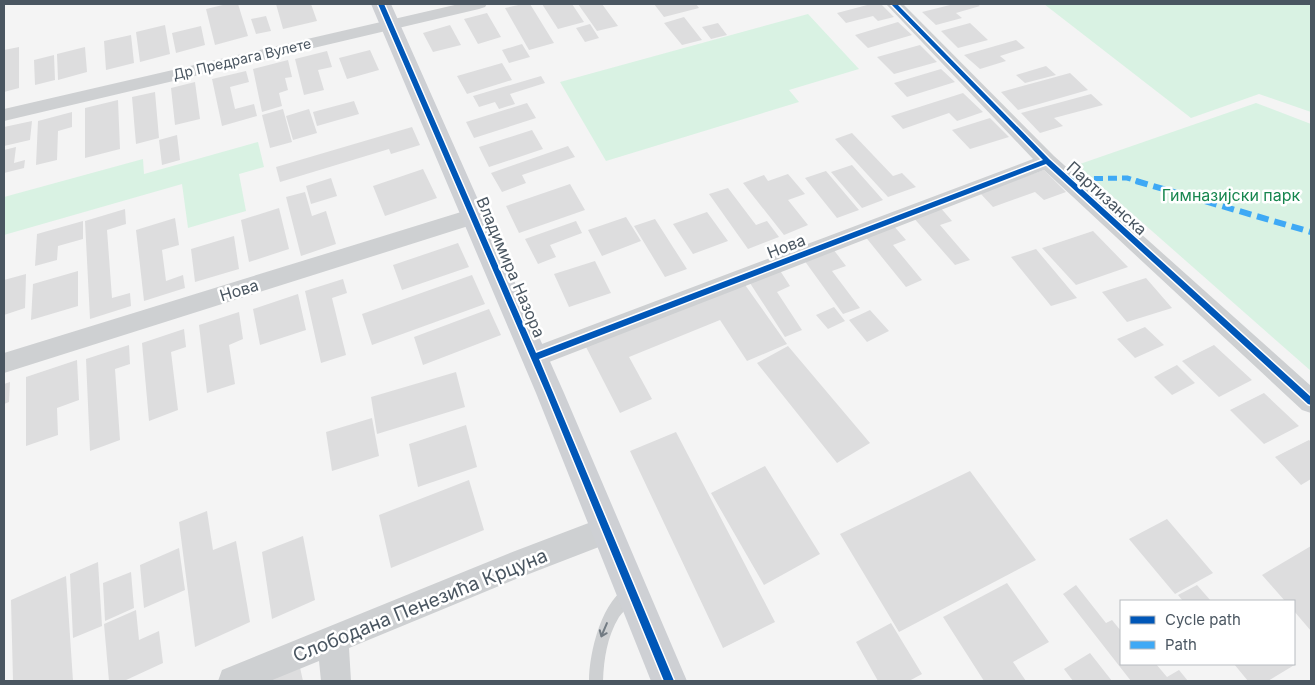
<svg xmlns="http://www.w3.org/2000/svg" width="1315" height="685" viewBox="0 0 1315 685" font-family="Inter,sans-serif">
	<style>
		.green { fill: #d9f2e3 }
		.building { fill: #ddddde }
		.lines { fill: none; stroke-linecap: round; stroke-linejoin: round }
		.lane { fill: #ced0d2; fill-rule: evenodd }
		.street { fill: #ced0d2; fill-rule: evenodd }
		.secondary { fill: #ced0d4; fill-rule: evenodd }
		.quiet-far1 { stroke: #3fa9f5; stroke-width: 5; stroke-dasharray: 9 5; stroke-linecap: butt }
		.quiet { stroke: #3fa9f5; stroke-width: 6; stroke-dasharray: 12 6; stroke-linecap: butt }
		.cycleway-casing { stroke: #fff; stroke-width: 3 }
		.cycleway { fill: #0057b8; fill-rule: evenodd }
		.oneway { stroke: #727b83 }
		.labels { text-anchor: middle; stroke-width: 5; stroke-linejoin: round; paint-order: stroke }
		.far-street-label { font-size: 14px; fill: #4a5661; stroke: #fff }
		.park-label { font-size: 16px; fill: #17864f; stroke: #fff }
		.street-label { font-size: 16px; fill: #4a5661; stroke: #fff }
		.near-street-label { font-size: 19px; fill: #4a5661; stroke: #fff }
	</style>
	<rect width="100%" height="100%" fill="#f4f4f4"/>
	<path class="green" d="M1044 4H1311V112L1259 94 1191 118Z
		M808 14 859 69 789 90 799 102 606 161 560 82Z
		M1256 103 1311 124V371L1077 165Z
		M258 142 264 167 239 174 246 211 188 228 182 184 4 235V197L143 159 144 174Z"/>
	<path class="building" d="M227 4H238L248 36 215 45 206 9Z
		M276 4H311L317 21 283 29Z
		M523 4H530L554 43 529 50 505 8Z
		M542 4H572L584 22 558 29Z
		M578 4H602L618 26 597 31Z
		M654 4H696L699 8 664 17Z
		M871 4H881L894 17 878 21 873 16 846 23 837 13Z
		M954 4H977L980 6 956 13 962 18 936 25 922 12Z
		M487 13 501 37 478 44 464 19Z
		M266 16 271 31 256 34 251 19Z
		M684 17 702 40 682 45 664 23Z
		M898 22 912 35 868 48 855 35Z
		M718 23 727 35 711 39 702 27Z
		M970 23 988 40 958 48 941 31Z
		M590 24 599 38 585 42 576 28Z
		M165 25 170 54 140 62 136 32Z
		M450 25 461 45 433 52 423 33Z
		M201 26 205 45 176 53 172 33Z
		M131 35 134 63 106 70 104 41Z
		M1016 40 1025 48 1000 56 1006 61 980 69 964 55Z
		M522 44 530 57 509 63 502 50Z
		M920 45 937 62 894 74 877 57Z
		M19 47V88L4 92V50Z
		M85 47 87 72 58 80 57 54Z
		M370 50 379 70 347 79 339 58Z
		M327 51 332 67 318 70 324 90 304 95 295 59Z
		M54 55 55 80 35 85 34 60Z
		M288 60 292 77 285 78 288 90 279 93 282 106 262 112 253 69Z
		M502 63 512 80 467 94 457 76Z
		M1046 66 1056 75 1025 83 1016 75Z
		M941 69 955 82 907 97 894 83Z
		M246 71 249 82 230 87 235 109 254 104 257 116 222 126 212 79Z
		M1070 73 1088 90 1018 110 1001 92Z
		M541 76 545 83 510 94 515 104 499 109 495 102 479 107 473 96Z
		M195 82 200 119 175 125 171 88Z
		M155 92 159 138 136 144 132 97Z
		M963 93 983 112 957 121 949 113 903 129 891 116Z
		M1091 94 1103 105 1054 118 1063 126 1040 133 1021 113Z
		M118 100 120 149 85 158V108Z
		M354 101 359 114 317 126 313 112Z
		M527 103 536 118 474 138 466 122Z
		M283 109 292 142 270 148 262 115Z
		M309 109 317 133 293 140 286 116Z
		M72 112V127L58 131 57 160 36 165 38 121Z
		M990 118 1009 137 970 149 952 130Z
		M32 121 30 140 4 146V127Z
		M412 127 420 145 391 154 389 149 280 182 276 167Z
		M532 130 543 149 489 167 479 147Z
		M852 133 893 176 902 173 916 187 888 197 835 139Z
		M177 135 180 160 162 165 159 140Z
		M568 146 575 157 522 175 526 183 502 192 491 173Z
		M16 147 14 163 25 160 24 168 4 173V150Z
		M852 165 883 200 862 208 831 172Z
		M423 169 437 198 385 216 373 186Z
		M1044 170 1066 192 1044 200 1035 192 993 207 980 193Z
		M826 171 859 210 837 218 805 178Z
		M788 174 805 194 788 200 808 225 784 235 743 183 764 175 768 181Z
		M331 178 337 196 311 204 306 186Z
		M570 184 585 210 519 233 506 206Z
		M728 188 756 225 767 221 779 237 748 249 709 194Z
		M305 192 312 216 326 211 336 244 301 256 286 197Z
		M939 206 952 221 940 225 970 260 955 265 912 216Z
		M279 208 289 249 249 262 241 220Z
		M125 209 126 224 107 230 112 298 130 293 131 306 90 319 85 221Z
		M707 212 728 241 693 254 673 224Z
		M626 217 641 241 602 256 588 230Z
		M175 218 179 245 162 250 166 281 183 275 185 288 144 301 136 230Z
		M655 219 687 269 665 277 634 226Z
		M83 221V239L58 246 57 260 35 266 37 234Z
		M576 221 582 233 550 245 556 257 538 264 525 239Z
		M893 225 906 240 893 245 922 280 906 287 864 235Z
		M1093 231 1128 267 1076 285 1042 248Z
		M234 236 239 269 195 282 191 249Z
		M458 243 469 267 402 290 393 265Z
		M833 249 846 266 832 271 860 308 843 314 804 260Z
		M1036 249 1077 298 1051 306 1011 257Z
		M595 261 611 293 569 307 554 274Z
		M779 269 790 286 777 292 802 330 785 337 748 280Z
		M78 271V306L31 320 33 284Z
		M26 274 25 308 4 315V280Z
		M472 275 485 304 372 345 362 314Z
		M1146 278 1172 308 1127 322 1102 292Z
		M343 279 347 293 332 298 346 355 321 363 305 291Z
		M743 282 787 344 747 361 720 320 629 357 652 399 620 413 585 345Z
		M298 294 306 330 260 345 253 309Z
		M834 307 845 321 828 329 816 315Z
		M489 309 501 335 423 365 414 337Z
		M870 310 889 331 867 342 849 320Z
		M239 312 243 339 229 345 235 384 207 393 199 325Z
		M1145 327 1164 345 1135 358 1117 339Z
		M184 329 186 347 171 352 178 410 149 421 142 343Z
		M129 345 130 364 115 369 120 440 90 451 86 359Z
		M1214 345 1252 380 1219 397 1182 361Z
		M788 346 870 443 837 463 757 363Z
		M77 360 79 400 57 408 58 435 26 446V377Z
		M1177 365 1195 383 1172 395 1154 377Z
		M456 372 465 407 377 434 371 397Z
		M10 382 9 402 4 404V384Z
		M1264 393 1299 426 1264 444 1230 410Z
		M372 418 379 456 332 471 326 432Z
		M466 425 477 467 418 487 409 444Z
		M676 432 775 622 723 648 630 451Z
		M1309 440 1311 442V479L1301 485 1275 457Z
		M765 466 820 554 764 585 711 493Z
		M970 471 1036 560 899 632 840 534Z
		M469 480 484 530 391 568 379 515Z
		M207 511 213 550 236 541 250 622 195 647 179 522Z
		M1167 519 1213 573 1175 594 1129 539Z
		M303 536 315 600 272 619 262 552Z
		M1311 546V631L1294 611V601H1285L1262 575Z
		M179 548 185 590 144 608 140 565Z
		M98 562 102 626 73 638 70 574Z
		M131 572 134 608 105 621 103 583Z
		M66 576 73 681H13L11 600Z
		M1007 583 1049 642 1013 662 1026 681H984L943 617Z
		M1076 585 1106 623 1112 620 1121 631V664H1156L1167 677 1179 670 1188 681H1131L1063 594Z
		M1197 585 1211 601H1183L1178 595Z
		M136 610 139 640 159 631 163 663 124 681H109L104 624Z
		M891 623 922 674 909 681H878L856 642Z
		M1090 653 1112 681H1073L1064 669Z
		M299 663 303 681H259Z
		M1234 664H1296L1268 681H1248Z"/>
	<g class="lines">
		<path class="lane" d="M631 585 636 587 638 592C634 602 625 609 619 617 607 637 604 658 603 681H589C589 653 602 597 631 585Z"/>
		<path class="street" d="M459 4H487L485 7 479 9 4 121V109Z
			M886 4H903L1054 156 1311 386V413L1302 410 1044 170 544 364 535 367 526 364 523 357 526 350 1033 159Z
			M474 208 481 210 485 216 481 222 4 373V353Z
			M607 516 617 520 621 530 617 540 516 579 349 648 351 681H321L319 661 270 681H218L222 670 515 551Z"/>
		<path class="secondary" d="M371 4H391L564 393 687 681H651L536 393Z"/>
		<path class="quiet-far1" d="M1066 179 1127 178 1140 182"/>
		<path class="quiet" d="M1136 181 1311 232"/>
		<defs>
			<path id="cycleway" d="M378 4H384L536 353 1043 160 891 4H897L1049 159 1311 397V405L1308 404 1046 164 539 359 674 681H664L546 393Z"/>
		</defs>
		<use href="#cycleway" class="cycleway-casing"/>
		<use href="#cycleway" class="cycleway"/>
	</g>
	<defs><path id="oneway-shaft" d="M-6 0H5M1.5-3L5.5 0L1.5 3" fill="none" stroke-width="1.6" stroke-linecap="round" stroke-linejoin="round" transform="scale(1.25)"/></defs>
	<use class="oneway" href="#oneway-shaft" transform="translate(604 630) rotate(113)"/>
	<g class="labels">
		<g class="far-street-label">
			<text transform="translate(242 59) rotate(-13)" y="5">Др Предрага Вулете</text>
		</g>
		<g class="park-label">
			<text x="1231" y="201">Гимназијски парк</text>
		</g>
		<g class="street-label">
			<text transform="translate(1107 198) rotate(42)" y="6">Партизанска</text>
			<text transform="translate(786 246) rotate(-21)" y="6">Нова</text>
			<text transform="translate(511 267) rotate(67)" y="6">Владимира Назора</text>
			<text transform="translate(239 290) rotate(-17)" y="6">Нова</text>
		</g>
		<g class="near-street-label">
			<text transform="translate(420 605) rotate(-22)" y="7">Слободана Пенезића Крцуна</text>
		</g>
	</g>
	<rect width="1315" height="685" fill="none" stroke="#4a5661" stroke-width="10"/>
	<rect x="1120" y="600" width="175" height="65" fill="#ffffff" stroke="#b7bbc0"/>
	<rect x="1130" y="616" width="25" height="8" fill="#0057b8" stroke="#b7bbc0"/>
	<text x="1165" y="625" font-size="15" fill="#4a5661">Cycle path</text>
	<rect x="1130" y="641" width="25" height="8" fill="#3fa9f5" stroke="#b7bbc0"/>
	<text x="1165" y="650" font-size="15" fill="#4a5661">Path</text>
</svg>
